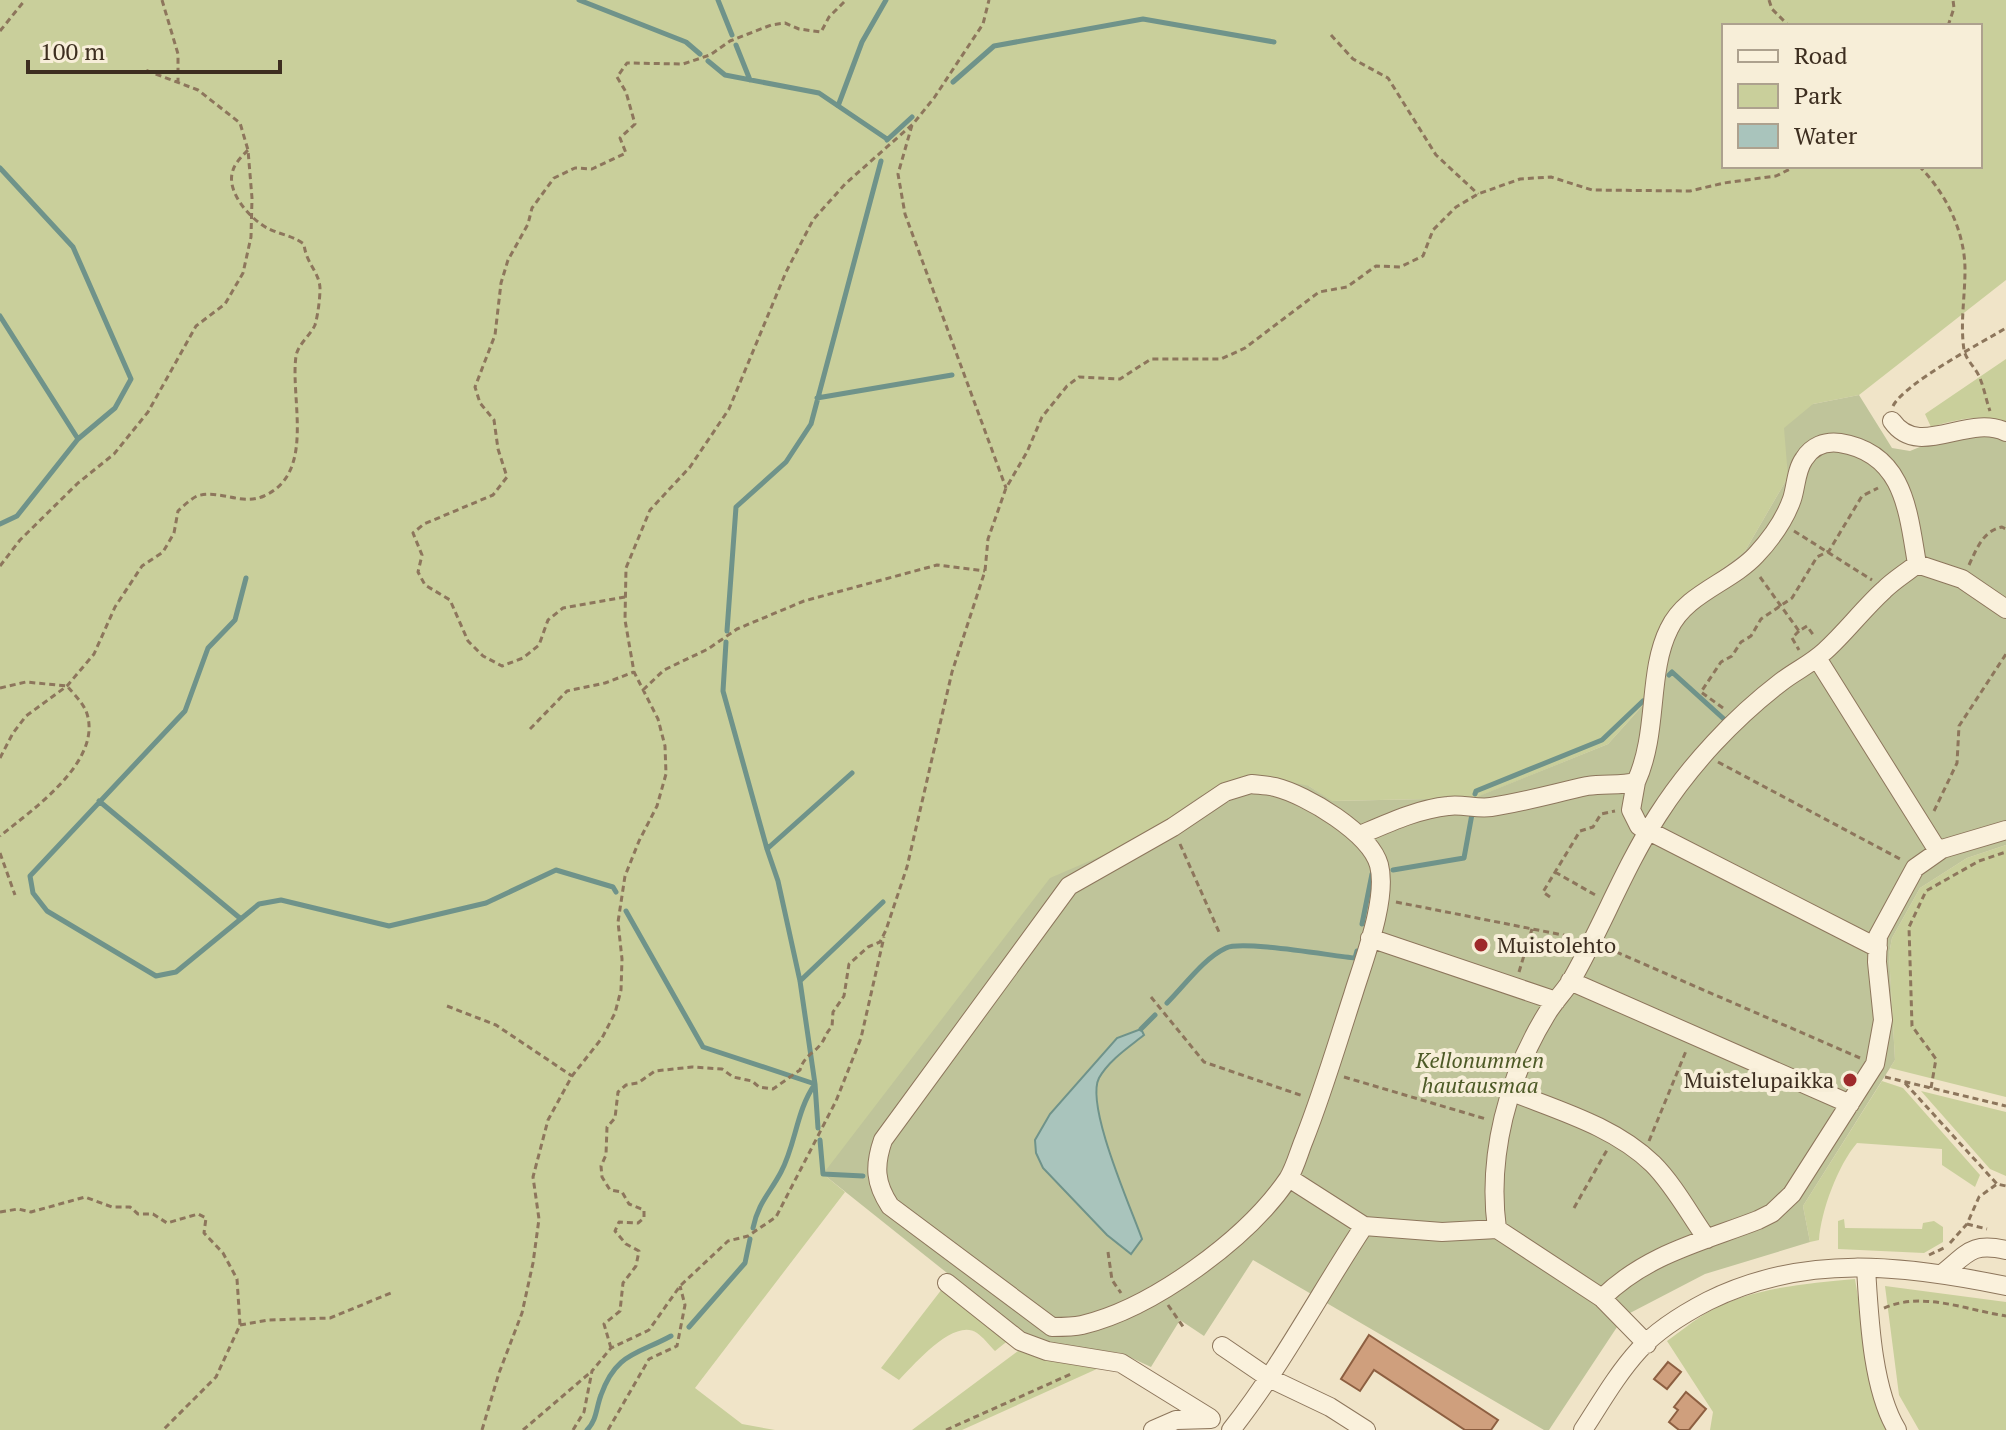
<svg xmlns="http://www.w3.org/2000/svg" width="2006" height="1430" viewBox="0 0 2006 1430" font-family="'PT Serif',serif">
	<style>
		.green { fill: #c9cf9b; fill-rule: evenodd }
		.cemetery { fill: #bfc49a }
		.water { fill: #a9c4bc; stroke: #6f938a; stroke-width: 2 }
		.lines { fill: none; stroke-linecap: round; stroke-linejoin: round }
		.stream { stroke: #6f938a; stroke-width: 5 }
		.building { fill: #cf9f7d; stroke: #8d5f41; stroke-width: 2 }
		.minor-casing { stroke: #8d765c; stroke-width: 20 }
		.path { stroke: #8d765c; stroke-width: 3; stroke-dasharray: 6 4; stroke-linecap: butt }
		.minor { stroke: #faf1dc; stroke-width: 18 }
		.poi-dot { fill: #9e2a2b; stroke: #f7eed8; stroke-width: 3 }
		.labels { text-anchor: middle; stroke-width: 8; stroke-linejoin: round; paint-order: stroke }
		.poi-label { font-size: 22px; fill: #3d2e20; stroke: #f7eed8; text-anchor: start }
		.park-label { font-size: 22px; font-style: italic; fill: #4d5a26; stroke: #f7eed8 }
	</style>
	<rect width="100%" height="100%" fill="#f0e4c8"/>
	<path class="green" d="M0 0H2006V280L1859 395 1813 404 1788 477 1745 551 1673 607 1662 631 1643 705 1608 744 1475 798 1331 801 1309 786 823 1174 845 1192 695 1388 742 1424 775 1430H0ZM1724 26H1980V166H1724Z
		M2006 359V422C1980 413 1956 420 1931 427L1925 414Z
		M2006 845V1097L1890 1068 1895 1060 1889 954 1892 938 1920 888 1967 858Z
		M1882 1081 1903 1088 1980 1175 1975 1187 1942 1165V1149L1857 1143C1838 1165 1821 1211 1819 1240L1810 1242 1803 1206Z
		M1921 1091 2006 1112V1176L1990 1169Z
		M1844 1219 1845 1228 1922 1229 1923 1223 1934 1221 1943 1227V1242L1924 1253 1838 1249V1221Z
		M1855 1279 1876 1408 1888 1430H1710L1713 1412 1667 1341C1680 1332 1694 1320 1708 1312 1753 1287 1805 1284 1855 1279Z
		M1885 1286 2006 1302V1430H1919L1899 1395Z
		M942 1289 1010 1339 995 1351C989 1345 983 1337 977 1333 954 1317 914 1365 899 1380L881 1368Z
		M1022 1348 1099 1368 962 1430H912Z"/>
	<path class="cemetery" d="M1859 395 1892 448 1910 451 1944 437 1975 432 2006 439V845L1967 858 1920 888 1892 938 1889 954 1895 1060 1803 1206 1810 1242 1705 1274 1630 1313 1624 1308 1619 1324 1549 1430H1544L1253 1260 1204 1336 1180 1320 1151 1367 1121 1353 1047 1343 1021 1332 823 1174 1050 878 1136 841 1200 796 1236 780 1268 777 1309 786 1332 801 1474 798 1608 744 1643 705 1662 631 1673 607 1745 551 1788 477 1784 428 1813 404Z"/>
	<path class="water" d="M1141 1029 1144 1035C1129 1047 1109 1060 1099 1078 1085 1105 1131 1208 1142 1239L1131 1254 1107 1235 1043 1168 1036 1153 1035 1140 1050 1114 1117 1038Z"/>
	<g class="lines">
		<path class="stream" d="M579 0 686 42 700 54
			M718 0 732 35
			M736 45 750 80
			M708 61 725 75 819 93 887 139
			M953 82 994 46 1143 19 1274 42
			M838 106 862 42 886 0
			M887 140 912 117
			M0 168 73 247 131 379 115 408 78 439 17 516 0 524
			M0 316 78 439
			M817 398 952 375
			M246 578 235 620 208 648 185 711 30 876 33 893 47 911 156 976 176 972 259 904 281 900 389 926 486 903 556 870 613 887 616 892
			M727 631 736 507 786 462 811 424 881 161
			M726 642 723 691 767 849 778 881 800 981 815 1084C796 1111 796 1144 781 1172 770 1193 758 1203 753 1228
			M1669 675 1672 672 1725 720
			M1475 794 1476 791 1602 740 1643 701
			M99 801 241 919
			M767 849 852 773
			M1393 870 1464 858 1472 814
			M626 911 703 1047 815 1084 818 1128
			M1362 924 1372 874
			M800 981 883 902
			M1167 1003C1185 985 1204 958 1226 948 1242 940 1332 956 1355 958L1357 951
			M1141 1029 1155 1015
			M820 1140 823 1174 863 1176
			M689 1327 745 1263 750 1239
			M587 1430C597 1420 596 1408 601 1395 616 1353 636 1355 671 1336"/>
	</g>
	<path class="building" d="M1369 1335 1498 1420 1491 1430H1465L1374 1370 1360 1391 1341 1379Z
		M1668 1362 1681 1372 1667 1389 1654 1379Z
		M1686 1392 1706 1409 1689 1430H1679L1669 1422 1678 1410 1674 1407Z"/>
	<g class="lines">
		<defs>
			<path id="minor" d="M1892 421C1919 460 1968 413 2006 432
				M1817 658 1938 851
				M1636 782 1631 810 1639 826 1878 948
				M1251 784C1259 785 1267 785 1275 787 1307 795 1370 833 1379 865 1388 899 1363 962 1353 995 1337 1044 1323 1092 1304 1140 1299 1152 1295 1168 1288 1179 1247 1239 1153 1308 1082 1325 1073 1327 1062 1327 1052 1327L890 1206C875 1183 874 1166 883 1140L1069 886 1173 827 1225 792Z
				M1360 835C1388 823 1418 809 1448 806 1462 804 1477 809 1491 807 1524 802 1555 793 1587 786 1604 783 1620 786 1636 782 1659 732 1647 673 1669 629 1686 593 1730 583 1756 555 1770 540 1785 519 1792 499 1796 487 1796 470 1804 459 1812 446 1825 441 1840 443 1904 453 1908 511 1917 564
				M1370 938 1556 1001
				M1570 981 1850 1104
				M1512 1092C1560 1111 1615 1127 1653 1164 1674 1185 1690 1215 1707 1239
				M1289 1178 1364 1226 1442 1232 1497 1229 1602 1298 1647 1344
				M1497 1229C1487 1156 1508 1077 1546 1015 1553 1003 1563 993 1571 981 1602 927 1624 868 1658 815 1690 765 1734 718 1781 682 1795 671 1811 664 1825 651 1846 632 1863 609 1884 590 1894 580 1906 573 1917 564L1962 579 2006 609
				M1866 1268C1869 1316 1872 1389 1897 1430
				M1943 1273C1968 1253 1972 1242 2006 1250
				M947 1283 1020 1341 1047 1351 1121 1363 1210 1418
				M1602 1298C1647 1254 1701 1242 1758 1220L1772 1213 1792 1194 1875 1064 1883 1020 1877 962 1878 936 1915 868 1942 849 2006 830
				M1222 1346 1269 1378 1330 1407 1366 1430
				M1153 1430 1176 1420 1211 1419
				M1231 1430C1281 1367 1319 1294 1364 1226
				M1583 1430C1600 1404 1617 1374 1639 1350 1658 1329 1683 1314 1708 1301 1805 1253 1903 1265 2006 1286"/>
		</defs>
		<use href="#minor" class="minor-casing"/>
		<path class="path" d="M162 0 178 54V85
			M1769 0 1772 9 1789 26
			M1948 26 1954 8 1953 0
			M0 31 25 0
			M1331 35 1353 59 1388 78 1436 155 1478 194
			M912 125 898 174 905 214 1006 488
			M1919 166C1946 193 1965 232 1965 270 1965 297 1960 323 1964 350 1966 360 1975 367 1979 376 1984 387 1986 400 1990 411
			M1893 406C1905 383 1981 343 2006 328
			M1794 531 1872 580
			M1969 565C1977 548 1983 531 2002 527L2006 529
			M0 566 20 540 78 483 114 454 148 412 196 326 225 304 243 273 251 237 252 198 248 150 240 123 198 90 145 70
			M1760 577 1799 631 1807 626 1814 636
			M625 597 563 608 548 620 539 645 523 658 502 666 483 656 468 641 450 600 425 585 418 572 422 555 413 533 424 524 493 495 507 477 498 449 494 420 480 403 475 387 495 335 501 283 508 260 528 224 532 208 554 178 575 168 592 169 626 153 620 138 635 124 626 92 617 77 627 63 683 64 710 55 730 41 771 25 785 23 799 29 821 32 829 17 846 0
			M1799 631 1792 638 1799 650
			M0 688 26 682 67 686C73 693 82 702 86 711 105 760 32 810 0 836
			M643 690 664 670 708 649 737 629 804 601 937 565 985 571
			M1723 708 1701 692 1721 662 1732 656 1741 642 1751 636 1761 619 1792 598 1817 557 1829 551 1862 496 1878 488
			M530 729 567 691 605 683 634 672
			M0 758 13 733 26 716 67 686 94 654 115 607 142 566 163 552 174 533 178 511C183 506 191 499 197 496 220 489 241 506 264 496 316 473 290 399 296 356 298 344 310 336 315 325 318 315 320 298 320 288 319 271 306 264 304 244 291 235 282 235 269 229 251 220 225 192 233 170 235 163 243 155 248 150
			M1718 762 1902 860
			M1934 811 1957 763 1959 726 2006 654
			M1180 844 1219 932
			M0 853 15 895
			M1555 872 1597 896
			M1550 897 1543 892 1580 831 1593 827 1601 814 1615 811
			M1396 902 1573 937
			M1607 948 1860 1058
			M1519 972 1532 929
			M1151 997 1204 1062 1303 1096
			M447 1006 496 1025 572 1076
			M1344 1077 1486 1119
			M1885 1077 2006 1106
			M1905 1083 1997 1184
			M1931 1088 1936 1059 1912 1026 1909 927 1926 891 1979 861 2006 852
			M1649 1141 1686 1051
			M1574 1208 1607 1150
			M0 1212 18 1209 31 1212 85 1197 112 1207H130L138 1214H153L167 1223 198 1214 206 1218 204 1233 223 1253 237 1279 240 1325 216 1377 163 1430
			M1967 1224 1987 1229
			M1950 1243 1967 1224 1979 1197 1997 1184 2006 1186
			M1108 1252 1112 1280 1121 1293
			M1929 1255 1944 1248
			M1168 1305 1184 1328
			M1884 1308C1923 1291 1966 1310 2006 1316
			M240 1325 268 1320 330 1318 391 1293
			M611 1348 604 1324 620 1311 623 1283 636 1266 639 1251 626 1244 615 1231 619 1222 638 1223 644 1218V1210L629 1204 622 1192 610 1190 602 1177 601 1166 606 1155 607 1127 615 1118 618 1092 626 1085 638 1083 655 1071 692 1067 722 1069 733 1077 752 1081 759 1087 773 1089 800 1070C804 1056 813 1054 821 1044 826 1037 826 1032 832 1027L833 1012 844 996 849 964 868 947 880 942 886 930 907 867 952 672 985 571 988 539 1006 488 1027 452 1042 417 1067 386 1079 377 1120 379 1151 359H1221L1245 348 1319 292 1347 287 1376 266 1400 267 1423 256 1433 230 1456 207 1478 194 1520 179 1551 177 1592 190 1690 191 1724 183 1776 176 1796 166
			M482 1430 499 1373 522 1313 533 1263 539 1219 533 1177 548 1120 572 1076 602 1038 615 1013 621 990 622 959 618 922 625 876 639 841 657 806 666 774 665 746 658 719 634 672 625 620 626 568 650 510 690 467 729 409 786 272 813 220 845 184 913 124 934 98 983 24 989 0
			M523 1430 592 1371
			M573 1430 584 1412 592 1371 611 1348 649 1330 680 1286 728 1241 748 1236 776 1217 836 1101 861 1038 884 937
			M608 1430 649 1359 677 1346 685 1305 680 1286
			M946 1430 1071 1374"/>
		<use href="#minor" class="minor"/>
	</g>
	<g class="poi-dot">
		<circle cx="1481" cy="945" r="8"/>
		<circle cx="1850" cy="1080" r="8"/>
	</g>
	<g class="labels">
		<g class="poi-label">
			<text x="1497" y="953">Muistolehto</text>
			<text x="1834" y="1088" text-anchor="end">Muistelupaikka</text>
		</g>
		<g class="park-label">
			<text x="1480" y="1068">Kellonummen<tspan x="1480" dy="25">hautausmaa</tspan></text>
		</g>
	</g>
	<rect x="1722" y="24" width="260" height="144" fill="#f7eed8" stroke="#ada18e" stroke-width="2"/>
	<rect x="1738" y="50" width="40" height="12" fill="#faf1dc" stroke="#ada18e" stroke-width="2"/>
	<text x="1794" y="64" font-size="24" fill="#3d2e20">Road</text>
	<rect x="1738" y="84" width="40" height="24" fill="#c9cf9b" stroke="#ada18e" stroke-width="2"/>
	<text x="1794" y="104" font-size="24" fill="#3d2e20">Park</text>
	<rect x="1738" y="124" width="40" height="24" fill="#a9c4bc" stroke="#ada18e" stroke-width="2"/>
	<text x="1794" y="144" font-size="24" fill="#3d2e20">Water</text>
	<path d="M28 60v12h252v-12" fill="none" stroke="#3d2e20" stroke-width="4"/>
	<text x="40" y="60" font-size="24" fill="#3d2e20" stroke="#f7eed8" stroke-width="6" paint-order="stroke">100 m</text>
</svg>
